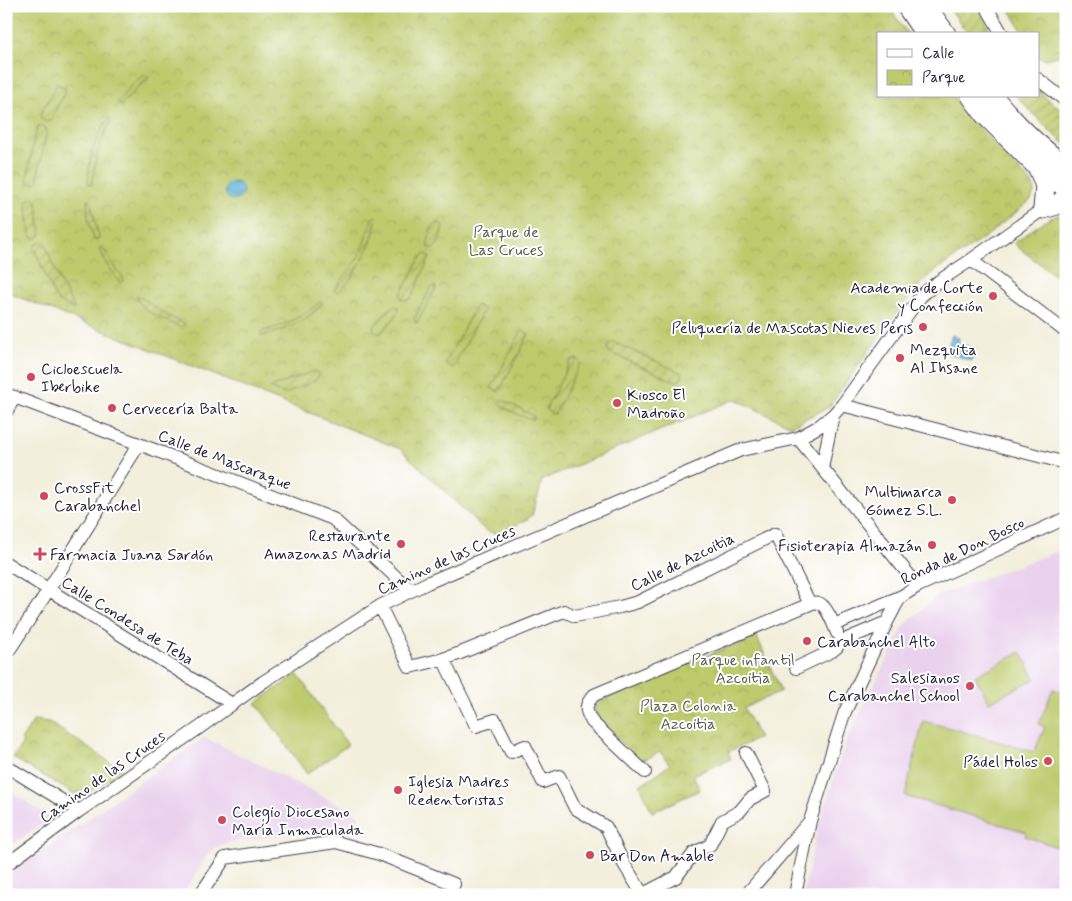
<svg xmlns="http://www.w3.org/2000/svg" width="1072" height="901" viewBox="0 0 1072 901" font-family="Mynerve,sans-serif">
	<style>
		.built { fill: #ead1ed }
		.grass { fill: #bdcb6d; stroke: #707654 }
		.park { fill: url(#park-crowns); stroke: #707654 }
		.garden { fill: url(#garden-furrows); stroke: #707654 }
		.water { fill: url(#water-waves); stroke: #416c8c }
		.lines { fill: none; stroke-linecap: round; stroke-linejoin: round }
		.minor-casing { stroke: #414153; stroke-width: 14 }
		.primary-casing { stroke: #414153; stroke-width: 21 }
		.minor { stroke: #fff; stroke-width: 12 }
		.primary { stroke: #fff; stroke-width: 19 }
		.poi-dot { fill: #d1495b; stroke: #fff; stroke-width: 2 }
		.labels { text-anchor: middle; stroke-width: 4; stroke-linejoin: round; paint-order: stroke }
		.park-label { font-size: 16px; fill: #585d4c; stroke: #fff }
		.poi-label { font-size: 16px; fill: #22223b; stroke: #fff; text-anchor: start }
		.street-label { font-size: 16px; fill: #22223b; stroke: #fff }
	</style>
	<defs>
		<pattern id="park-crowns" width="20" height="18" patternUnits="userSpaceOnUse" patternTransform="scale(1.25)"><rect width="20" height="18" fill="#bdcb6d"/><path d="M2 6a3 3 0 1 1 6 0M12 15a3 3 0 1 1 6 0" fill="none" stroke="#a2ae5f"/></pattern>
		<pattern id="garden-furrows" width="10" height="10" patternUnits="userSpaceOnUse" patternTransform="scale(1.25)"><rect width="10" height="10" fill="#bdcb6d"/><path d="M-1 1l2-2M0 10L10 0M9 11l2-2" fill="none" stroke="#a2ae5f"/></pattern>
		<pattern id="water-waves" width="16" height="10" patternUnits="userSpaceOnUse" patternTransform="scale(1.25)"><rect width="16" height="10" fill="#60b5dc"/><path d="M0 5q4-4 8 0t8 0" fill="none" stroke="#4f93b4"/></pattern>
	</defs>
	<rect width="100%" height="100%" fill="#fff"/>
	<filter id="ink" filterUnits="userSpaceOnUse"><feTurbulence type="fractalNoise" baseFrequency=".02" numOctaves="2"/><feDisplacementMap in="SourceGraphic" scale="10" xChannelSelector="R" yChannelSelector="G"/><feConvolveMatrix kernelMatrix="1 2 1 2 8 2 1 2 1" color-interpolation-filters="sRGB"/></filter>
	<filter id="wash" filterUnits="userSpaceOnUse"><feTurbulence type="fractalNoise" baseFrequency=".0096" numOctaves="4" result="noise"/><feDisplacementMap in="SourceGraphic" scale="20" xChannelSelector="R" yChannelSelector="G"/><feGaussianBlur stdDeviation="1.12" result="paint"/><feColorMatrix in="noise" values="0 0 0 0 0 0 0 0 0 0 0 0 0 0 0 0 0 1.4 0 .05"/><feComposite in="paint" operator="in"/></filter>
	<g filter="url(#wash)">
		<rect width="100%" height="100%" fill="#f2efdc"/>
		<path class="built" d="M1066 548V895H803L816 834 846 741 905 624 939 595Z
			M204 737 360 815 354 831 335 826 227 843 215 848 207 856 182 895H6V877Z
			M6 789 51 818 6 849Z"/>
		<path class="grass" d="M1021 652 1035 679 989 702 975 676Z
			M297 674 348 745 307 774 256 703Z
			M1053 689 1066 694V850L1025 836 1026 832 905 796 923 721 962 731 1034 752 1045 727 1039 724Z"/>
		<path class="park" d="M6 6H888L908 34H878V96H953L969 118 1032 183 1035 191 1031 200 984 238 935 271 926 278 894 316 829 407 791 426 735 399 542 480 540 489 532 515 526 520 498 534 486 531 400 449 6 292Z
			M1008 6H1066V54L1045 59 1038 57V34H1024Z
			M1066 213V284L1019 248 1014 243C1028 233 1049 215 1066 213Z
			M756 635 781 691 744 708 759 738 728 752 731 759 693 775 700 790 652 812 640 785 670 765 660 752 640 762 596 717 594 708 597 703 612 696 682 664 692 662Z
			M34 720 49 722 122 770 81 798 13 758 23 742 21 740Z"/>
		<path class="garden" d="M948 6H977L992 34H968Z
			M147 75 149 78C142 83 136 90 130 96 126 100 125 103 121 106L118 102C126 93 134 78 147 75Z
			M57 84 65 87V92L50 121 45 122 41 119 40 115Z
			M1038 90 1051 102 1066 112V145L1049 130 1016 96H1038Z
			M109 118 111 121C98 144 95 160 92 185L88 184C88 161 95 136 109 118Z
			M44 126 47 130 38 174 39 180 36 183H31L27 180 34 138 38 127Z
			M30 198H35L37 200 41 235 37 238H33L30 234 26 201Z
			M87 199 90 200 97 230 99 235V239L94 240 88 218Z
			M375 216C379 230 362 263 353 275 349 282 343 288 337 293L334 290 352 267 361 252 372 219Z
			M436 223H440L443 226C441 234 440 242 434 248H429L427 245 432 227Z
			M40 243 45 244 62 286 75 309 59 302 54 295 34 248 36 244Z
			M102 247 119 273 123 277 124 281 120 283 107 265 99 248Z
			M425 254 430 257 412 297 408 300H404L401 298 400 295 421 257Z
			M436 286V289L417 323 415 322 414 319 430 289 433 287Z
			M136 296C145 298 154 307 161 312 169 317 177 320 185 324L182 328C169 322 139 311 136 296Z
			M321 301 323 304C307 320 284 332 261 336L262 331C277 328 291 322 305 313 311 310 316 305 321 301Z
			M476 305 484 309 453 368 445 364Z
			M394 306 398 307 399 310 393 320 380 334 375 332 373 328 388 310Z
			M522 330 529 334 499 392 491 388Z
			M613 342 682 373V377L679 381 672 380 609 352 607 348 609 344Z
			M576 359 579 360 580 364 555 414 550 413 546 409 571 360Z
			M314 371 318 373V376L316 380 285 394 269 388Z
			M501 400 507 402 534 416V419L532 420C520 416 509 411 499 404Z"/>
		<path class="water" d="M225 191a9 9 0 1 1 18 0a9 9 0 1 1-18 0Z
			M952 335 959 338 958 343 975 349 971 361 946 352Z"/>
	</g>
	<g filter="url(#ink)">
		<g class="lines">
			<defs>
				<path id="minor" d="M986 6 1002 34
					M1038 79 1066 101
					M971 260 1066 332
					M6 394 139 444 333 519 410 590
					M842 405 1066 463
					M6 412 15 397
					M798 438 918 586
					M822 468 833 415
					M6 563 232 704
					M810 604C811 603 816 602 818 603 826 604 834 625 837 633
					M380 606 410 667 443 659 476 726 495 720 511 752 525 746 543 782 559 776 575 808 606 827 624 864 643 895
					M834 625 902 596
					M6 655 42 600 139 444
					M443 659 458 654 564 611 575 616 620 607 638 602 775 534 810 604 594 695C584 706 585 710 592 722L645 772
					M796 668 832 651 837 647 840 642 887 622
					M6 766 79 811
					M6 865 79 811 199 728 263 682 380 606 427 583 741 450 798 438 818 427 833 415 842 405 921 296 939 281 971 260 1043 209
					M643 894 676 877 694 853 710 845 722 821 740 811 750 799 765 791 746 753
					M200 895 225 858 336 842 379 854 454 884 450 895
					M746 895 809 822
					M795 895 810 821 844 714 887 622 897 603 902 596 918 586 1066 518"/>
				<path id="primary" d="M906 6 925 34
					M926 6 946 34
					M971 96 985 115 1038 168 1066 188
					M993 96C1013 121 1040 148 1066 166
					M1038 168 1045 186 1043 209 1057 205 1066 197"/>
			</defs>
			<use href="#minor" class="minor-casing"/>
			<use href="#primary" class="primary-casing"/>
			<use href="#minor" class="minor"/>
			<use href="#primary" class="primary"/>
		</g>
	</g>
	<g class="poi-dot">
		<circle cx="993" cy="296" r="5"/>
		<circle cx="923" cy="327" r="5"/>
		<circle cx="900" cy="358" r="5"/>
		<circle cx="31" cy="377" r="5"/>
		<circle cx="617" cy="403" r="5"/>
		<circle cx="112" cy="408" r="5"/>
		<circle cx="44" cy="496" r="5"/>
		<circle cx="952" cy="500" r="5"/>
		<circle cx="401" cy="544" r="5"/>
		<circle cx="932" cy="545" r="5"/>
		<path d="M37.5 546.5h5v5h5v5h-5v5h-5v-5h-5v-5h5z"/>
		<circle cx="807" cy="641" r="5"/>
		<circle cx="970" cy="686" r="5"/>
		<circle cx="1048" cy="761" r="5"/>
		<circle cx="398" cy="790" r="5"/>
		<circle cx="222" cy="820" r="5"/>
		<circle cx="590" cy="855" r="5"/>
	</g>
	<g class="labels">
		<g class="park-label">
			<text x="506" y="237">Parque de<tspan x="506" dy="18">Las Cruces</tspan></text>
			<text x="743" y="665">Parque infantil<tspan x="743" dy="18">Azcoitia</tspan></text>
			<text x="688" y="711">Plaza Colonia<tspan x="688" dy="18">Azcoitia</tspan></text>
		</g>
		<g class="poi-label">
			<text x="983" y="293" text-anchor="end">Academia de Corte<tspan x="983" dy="18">y Confección</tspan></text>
			<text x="913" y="333" text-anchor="end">Peluquería de Mascotas Nieves Peris</text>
			<text x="910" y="355">Mezquita<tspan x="910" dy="18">Al Ihsane</tspan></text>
			<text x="41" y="374">Cicloescuela<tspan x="41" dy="18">Iberbike</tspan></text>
			<text x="627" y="400">Kiosco El<tspan x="627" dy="18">Madroño</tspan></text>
			<text x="122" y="414">Cervecería Balta</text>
			<text x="54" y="493">CrossFit<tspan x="54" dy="18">Carabanchel</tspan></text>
			<text x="942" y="497" text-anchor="end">Multimarca<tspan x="942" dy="18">Gómez S.L.</tspan></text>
			<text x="391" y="541" text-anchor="end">Restaurante<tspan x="391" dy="18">Amazonas Madrid</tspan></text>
			<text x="922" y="551" text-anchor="end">Fisioterapia Almazán</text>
			<text x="50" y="560">Farmacia Juana Sardón</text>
			<text x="817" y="647">Carabanchel Alto</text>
			<text x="960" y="683" text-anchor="end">Salesianos<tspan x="960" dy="18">Carabanchel School</tspan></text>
			<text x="1038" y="767" text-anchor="end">Pádel Holos</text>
			<text x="408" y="787">Iglesia Madres<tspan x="408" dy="18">Redentoristas</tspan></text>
			<text x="232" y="817">Colegio Diocesano<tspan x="232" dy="18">María Inmaculada</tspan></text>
			<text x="600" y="861">Bar Don Amable</text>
		</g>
		<g class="street-label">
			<text transform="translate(225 459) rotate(21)" y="6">Calle de Mascaraque</text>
			<text transform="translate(962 550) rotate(-26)" y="6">Ronda de Don Bosco</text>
			<text transform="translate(446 559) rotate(-24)" y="6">Camino de las Cruces</text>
			<text transform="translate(682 561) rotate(-26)" y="6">Calle de Azcoitia</text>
			<text transform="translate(128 620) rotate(32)" y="6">Calle Condesa de Teba</text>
			<text transform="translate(102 776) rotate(-35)" y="6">Camino de las Cruces</text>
		</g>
	</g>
	<rect width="1072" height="901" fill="none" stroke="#fff" stroke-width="25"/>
	<rect x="877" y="32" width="162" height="65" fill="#ffffff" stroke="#a7a7b1"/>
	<rect x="887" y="49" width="25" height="8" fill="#ffffff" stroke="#a7a7b1"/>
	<text x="922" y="58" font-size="15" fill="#22223b">Calle</text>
	<rect x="887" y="70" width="25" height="15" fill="url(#park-crowns)" stroke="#a7a7b1"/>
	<text x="922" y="82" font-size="15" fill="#22223b">Parque</text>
</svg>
